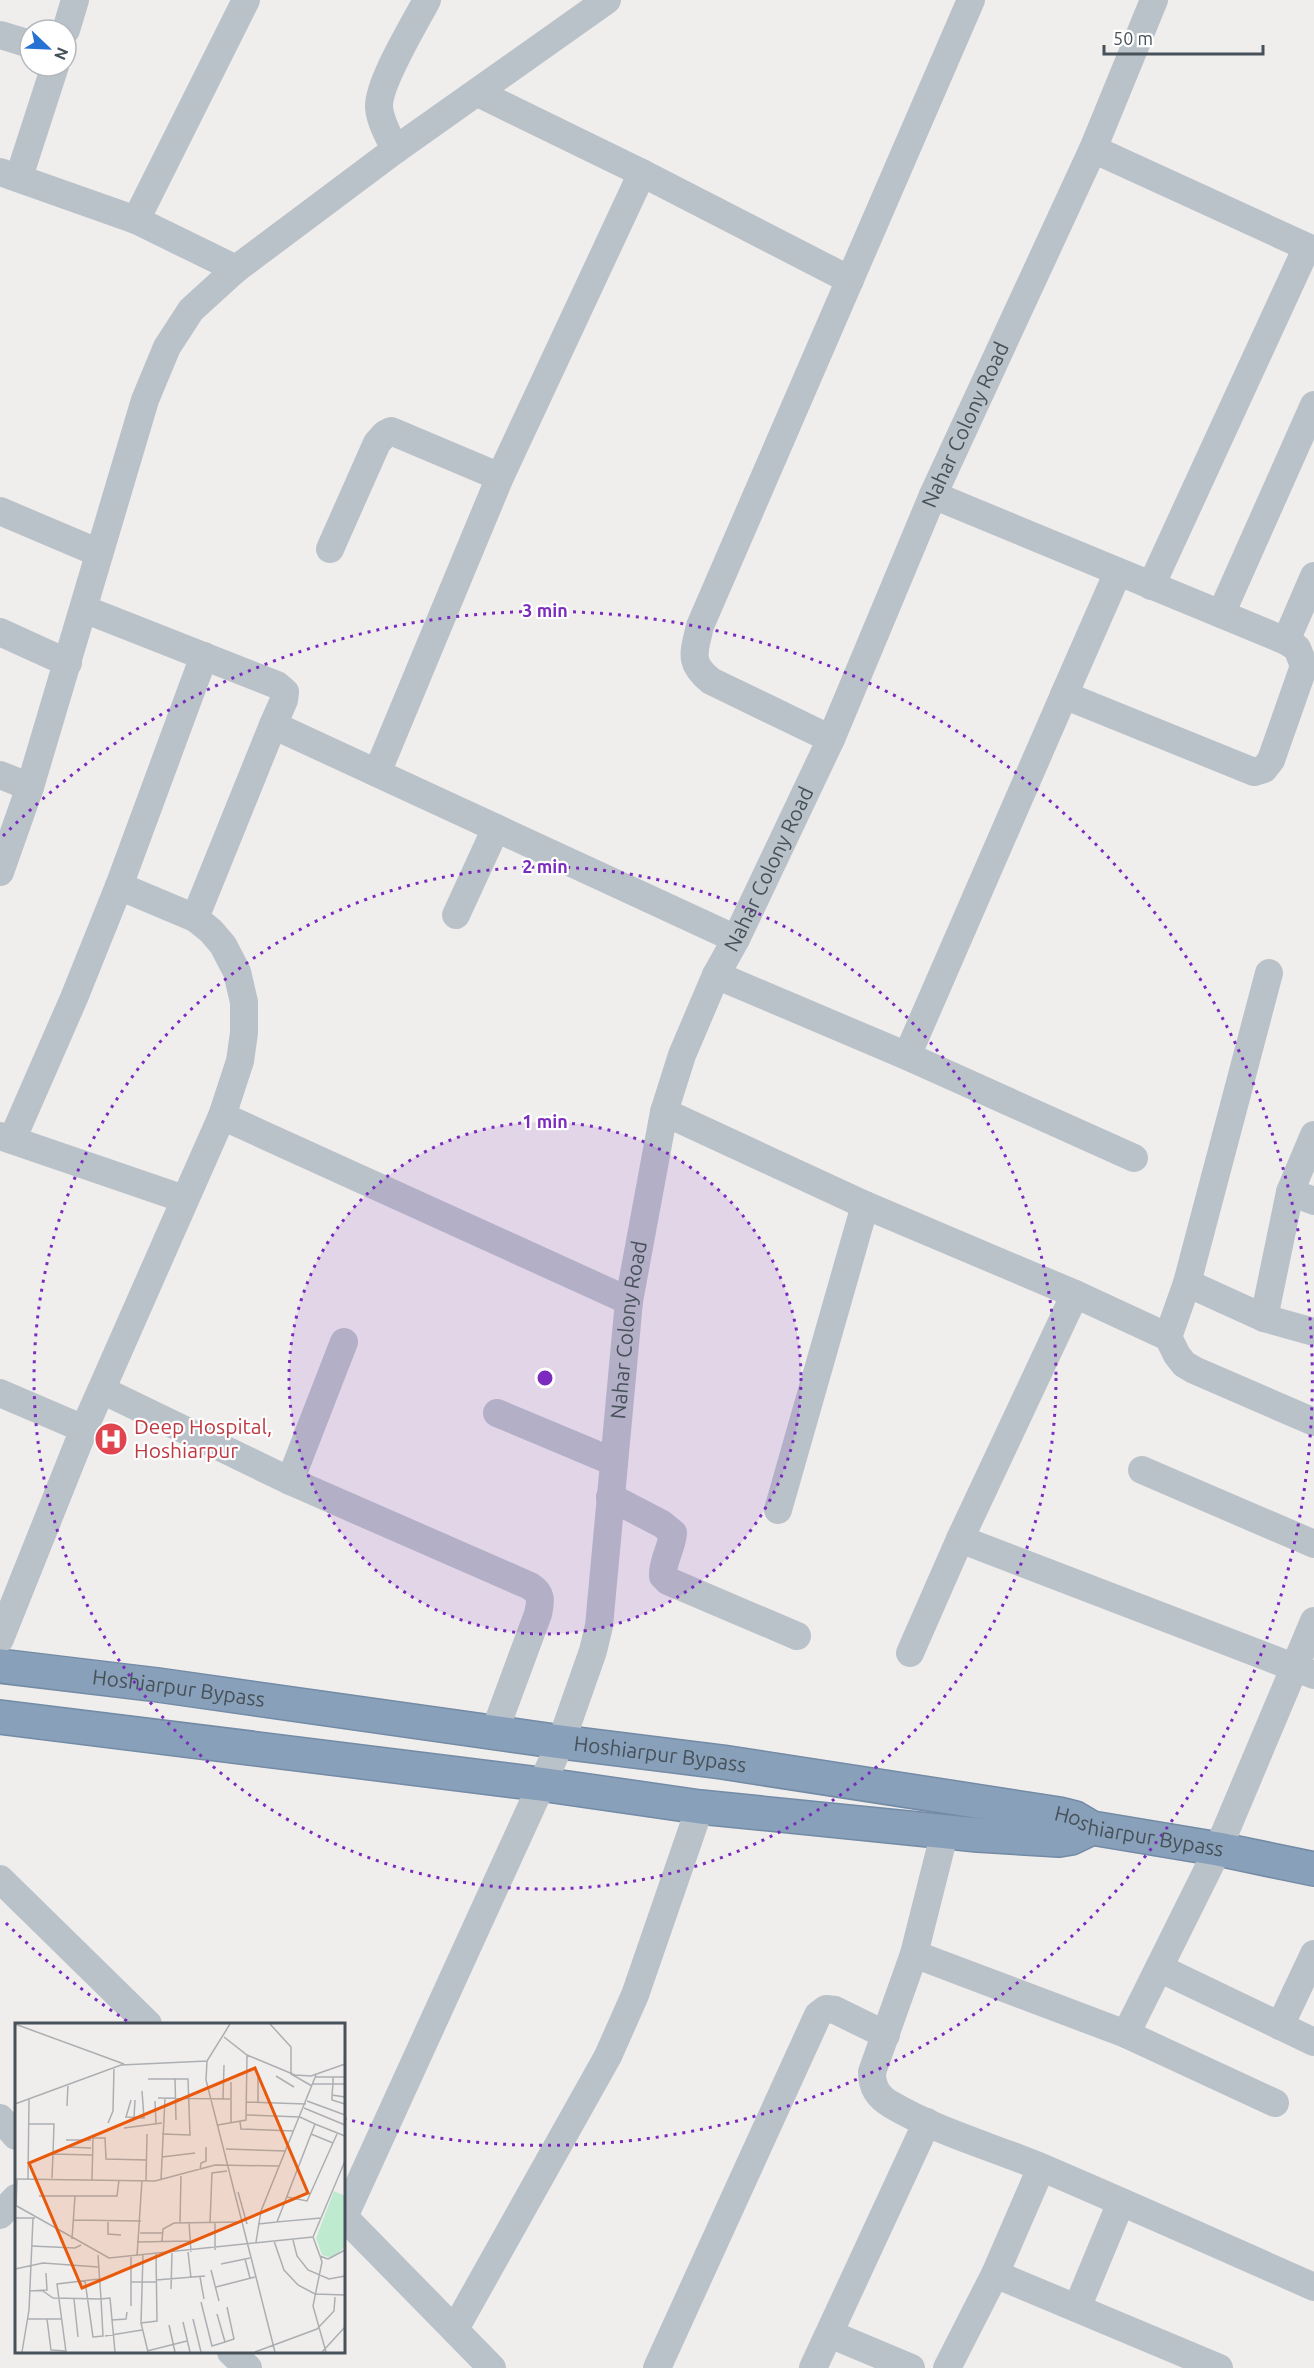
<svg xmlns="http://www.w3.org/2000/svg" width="1314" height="2368" viewBox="0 0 1314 2368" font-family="Ubuntu,sans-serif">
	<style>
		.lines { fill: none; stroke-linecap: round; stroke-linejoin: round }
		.highway-casing { stroke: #738ba5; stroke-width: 36 }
		.minor { stroke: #bac2c9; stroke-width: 28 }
		.highway { stroke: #88a0b9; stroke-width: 33 }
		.ring { fill: none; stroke: #7b2cbf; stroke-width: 3; stroke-dasharray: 3 6 }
		.labels { text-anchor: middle; stroke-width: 4.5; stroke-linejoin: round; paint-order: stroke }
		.street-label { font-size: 21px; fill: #475159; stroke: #fff }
		.health-label { font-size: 21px; fill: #be3a42; stroke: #fff; text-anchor: start }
		.inset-road { fill: none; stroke: #acafb2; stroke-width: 1.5 }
		.view { fill: #e8590c; fill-opacity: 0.15; stroke: #e8590c; stroke-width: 3 }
		.inset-edge { fill: none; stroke: #475159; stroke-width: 3 }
		.centre { fill: #7b2cbf; stroke: #fff; stroke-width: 3 }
		.ring-label { font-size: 18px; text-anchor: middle; font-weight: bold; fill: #7b2cbf; stroke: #fff; stroke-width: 4.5; stroke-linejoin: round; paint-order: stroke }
	</style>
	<rect width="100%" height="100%" fill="#f0eded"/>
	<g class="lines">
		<defs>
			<g id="highway">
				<path id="s2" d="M0 1666 158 1685 561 1742 722 1762 1059 1814 1075 1818 1092 1828 1218 1849 1314 1869"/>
				<path d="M0 1717 540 1784 700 1807 978 1835 1059 1840 1071 1838 1092 1828"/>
			</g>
		</defs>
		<use href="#highway" class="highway-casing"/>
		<g class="minor">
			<path d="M66 30 75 0"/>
			<path d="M0 35 30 44"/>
			<path d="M478 93 642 173 850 280"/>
			<path d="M1093 149 1307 247 1151 586"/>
			<path d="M395 150C389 136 380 122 379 107 378 83 415 23 427 0"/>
			<path d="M0 172 136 220 236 269"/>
			<path d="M19 177 55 66"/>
			<path d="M136 220 246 0"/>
			<path d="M0 511 99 553"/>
			<path d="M330 549 377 443 385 434 391 431 500 477"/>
			<path d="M84 609 277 685 285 692 284 700 273 725 736 939"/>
			<path d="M1221 614 1314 405"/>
			<path d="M0 632 68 663"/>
			<path d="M1286 641 1314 576"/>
			<path d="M1064 695 1118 572"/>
			<path d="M831 739 711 681C688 662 694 653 700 626L971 0"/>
			<path d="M377 773 500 477 642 173"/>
			<path d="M0 775 30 787"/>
			<path d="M0 872 30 787 145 400 167 347 191 310 236 269 395 150 607 0"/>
			<path d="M456 915 496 828"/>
			<path d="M195 918 273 725"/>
			<path d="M716 975 907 1056 1134 1158"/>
			<path d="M907 1056 1064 695 1254 772 1264 769 1271 760 1304 666 1297 648 1286 641 933 495"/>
			<path d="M664 1112 865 1205 1075 1294 1168 1337 1177 1355 1184 1364 1194 1370 1314 1422"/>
			<path d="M222 1116 629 1301"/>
			<path d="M1314 1135 1290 1192 1314 1201"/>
			<path d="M0 1136 184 1199"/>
			<path d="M12 1140 74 998 119 886 204 656"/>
			<path d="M1187 1283 1264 1318 1314 1332"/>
			<path d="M1075 1294 960 1539 1314 1675"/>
			<path d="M1264 1318 1290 1192"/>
			<path d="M1168 1337 1187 1283 1269 973"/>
			<path d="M102 1390 290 1481 530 1586C542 1594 541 1600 538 1614L494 1733"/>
			<path d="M0 1393 84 1429"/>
			<path d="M497 1413 614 1462"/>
			<path d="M1142 1470 1314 1544"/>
			<path d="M290 1481 344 1342"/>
			<path d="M610 1497 662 1524 673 1533C672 1548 662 1561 663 1576L668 1581 797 1636"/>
			<path d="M778 1510 865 1205"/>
			<path d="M0 1639 84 1429 222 1116 240 1061 244 1033V1002L237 972 223 945 211 931 195 918 119 886"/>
			<path d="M910 1653 960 1539"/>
			<path d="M945 1831 914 1954 872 2072C872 2088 878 2097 892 2105 938 2132 993 2147 1043 2168 1134 2207 1224 2247 1314 2287"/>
			<path d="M0 1879 148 2024"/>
			<path d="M914 1954 1126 2034 1275 2103"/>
			<path d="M1159 1968 1314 2042"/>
			<path d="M1280 2026 1314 1954"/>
			<path d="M1126 2034 1218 1849 1314 1621"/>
			<path d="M0 2118 16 2136"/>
			<path d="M0 2215 16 2198"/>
			<path id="s1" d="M344 2217 561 1742 593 1651 599 1626 629 1301 664 1112 682 1055 716 975 736 939 831 739 933 495 1093 149 1154 0"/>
			<path d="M344 2217 492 2368"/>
			<path d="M995 2274 1219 2368"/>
			<path d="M1077 2308 1121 2202"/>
			<path d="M455 2329 608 2056 635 1995 700 1807"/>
			<path d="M830 2334 911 2368"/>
			<path d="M231 2352 248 2368"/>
			<path d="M657 2368 818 2015 826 2009 835 2010 886 2035"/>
			<path d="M813 2368 927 2122"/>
			<path d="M947 2368 995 2274 1041 2168"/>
		</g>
		<use href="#highway" class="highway"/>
	</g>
	<circle cx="545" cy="1378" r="256" fill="#7b2cbf" fill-opacity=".12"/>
	<g class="ring">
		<circle cx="545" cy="1378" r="256"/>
		<circle cx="545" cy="1378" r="511"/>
		<path d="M127 2021A767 767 0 0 1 3 1920M3 836A767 767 0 1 1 346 2119"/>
	</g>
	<defs>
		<symbol id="hospital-disc" viewBox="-11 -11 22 22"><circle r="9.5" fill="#e0444e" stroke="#fff"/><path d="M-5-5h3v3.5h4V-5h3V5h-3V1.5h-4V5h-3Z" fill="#fff"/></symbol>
	</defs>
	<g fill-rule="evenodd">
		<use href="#hospital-disc" x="92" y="1420" width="38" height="38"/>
	</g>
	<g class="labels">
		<g class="street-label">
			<text dy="7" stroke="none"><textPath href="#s1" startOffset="1914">Nahar Colony Road</textPath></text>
			<text dy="7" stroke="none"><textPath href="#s1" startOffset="1428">Nahar Colony Road</textPath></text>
			<text dy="7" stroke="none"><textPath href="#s1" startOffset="942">Nahar Colony Road</textPath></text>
			<text dy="7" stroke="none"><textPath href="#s2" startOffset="180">Hoshiarpur Bypass</textPath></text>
			<text dy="7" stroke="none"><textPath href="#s2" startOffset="666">Hoshiarpur Bypass</textPath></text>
			<text dy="7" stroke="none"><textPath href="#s2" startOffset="1152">Hoshiarpur Bypass</textPath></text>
		</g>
		<g class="health-label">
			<text x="134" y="1434">Deep Hospital,<tspan x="134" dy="24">Hoshiarpur</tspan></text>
		</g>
	</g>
	<g transform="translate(15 2023)">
		<rect width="330" height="330" fill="#f0eded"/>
		<path d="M319 168 330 173V224L317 235 307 232 301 215Z" fill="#beebcf"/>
		<path class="inset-road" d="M0 1 109 41M215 1 192 38 191 57 260 329M255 1 276 24V51L297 63M209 14 232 32 280 52 296 53 330 41M261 53 279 64M243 54V79M300 54H330M160 55 161 97M133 56H173L175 112 147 111M216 59V100M298 61H318V54M330 61H318L317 72 330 74M317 72V77L330 81M143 75 215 76M208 76 209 42M116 77 111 94 129 95 127 68M140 78 141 101M292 78 330 92M231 79 291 81M0 81 106 42 192 38M52 83 53 61M289 85 330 102M232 92 285 94 300 101M119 95 120 77M225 99 226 106 279 108M93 100 98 88 99 44M13 101H39L38 131M203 102 231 97 232 32M109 105 147 100M296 111 318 120M51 117H76M51 124 76 125M211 126 271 128M147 134 180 130M185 147 186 140 191 138V124M37 155 38 131 77 132M0 156 140 158 200 142 264 143M13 156 14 76M77 157 78 115H90L91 136 131 137M146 157 150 75M131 158 132 111M223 169 232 201M24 173H102L104 157M272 174 292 178 322 111M0 182 94 235 298 214M1 183 2 156M0 195H20M306 195 262 199 300 101 330 113M58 197 126 198M93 199V211L106 212M165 199 166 153M174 199 176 229M195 200 197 150 212 148M243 201 262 199M125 210H147M57 216 60 173M278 217 282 233 293 247 314 256 330 253M147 218 148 206 159 200 226 199M259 218 269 247 283 262 300 271 330 272M122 219 175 218M241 219 246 188 301 52M16 223 60 225 66 222M200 227V200M173 229 176 255M128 232 126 300 133 329M122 233 127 157M305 233 298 214 330 138M116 234V283M230 236 235 255M313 236 330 227M206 241 235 235M0 246 28 240 83 244M196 247 204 278M185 254 189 276M141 257 190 253M70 258 78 314 88 313 86 276 95 275 100 329M116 259H141M201 264 240 254M156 266 157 230M14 268 32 267 31 250M28 268 38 275 86 276 83 232M59 276 63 314M186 279 197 323 210 319M202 291 210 319 219 316 212 284M12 296H46M32 296 36 327 51 328M178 296 186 329M97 297 111 296 112 289M168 299 175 329M126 300 142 298 141 231M154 302 160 329M90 313 127 307M132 328 172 318M7 329 14 287 18 195M51 329 42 261 84 256M240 329 302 306 319 288 320 274M307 329 330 304M311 329 298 283 307 239 305 233 313 236"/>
		<path class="view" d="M240 45 293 170 67 265 14 140Z"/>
		<rect width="330" height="330" class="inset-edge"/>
	</g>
	<circle cx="545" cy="1378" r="9" class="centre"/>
	<g class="ring-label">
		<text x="545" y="617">3 min</text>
		<text x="545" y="873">2 min</text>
		<text x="545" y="1128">1 min</text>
	</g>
	<g transform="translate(48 48) rotate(113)"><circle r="28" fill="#ffffff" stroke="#b5b9bd" stroke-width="1.5"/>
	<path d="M0-4.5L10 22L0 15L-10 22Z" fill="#2572d2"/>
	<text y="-9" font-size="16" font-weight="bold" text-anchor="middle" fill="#475159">N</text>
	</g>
	<path d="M1104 45v9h159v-9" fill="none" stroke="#475159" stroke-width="3"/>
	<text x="1113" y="45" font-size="18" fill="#475159" stroke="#ffffff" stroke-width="4.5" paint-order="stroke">50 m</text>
</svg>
